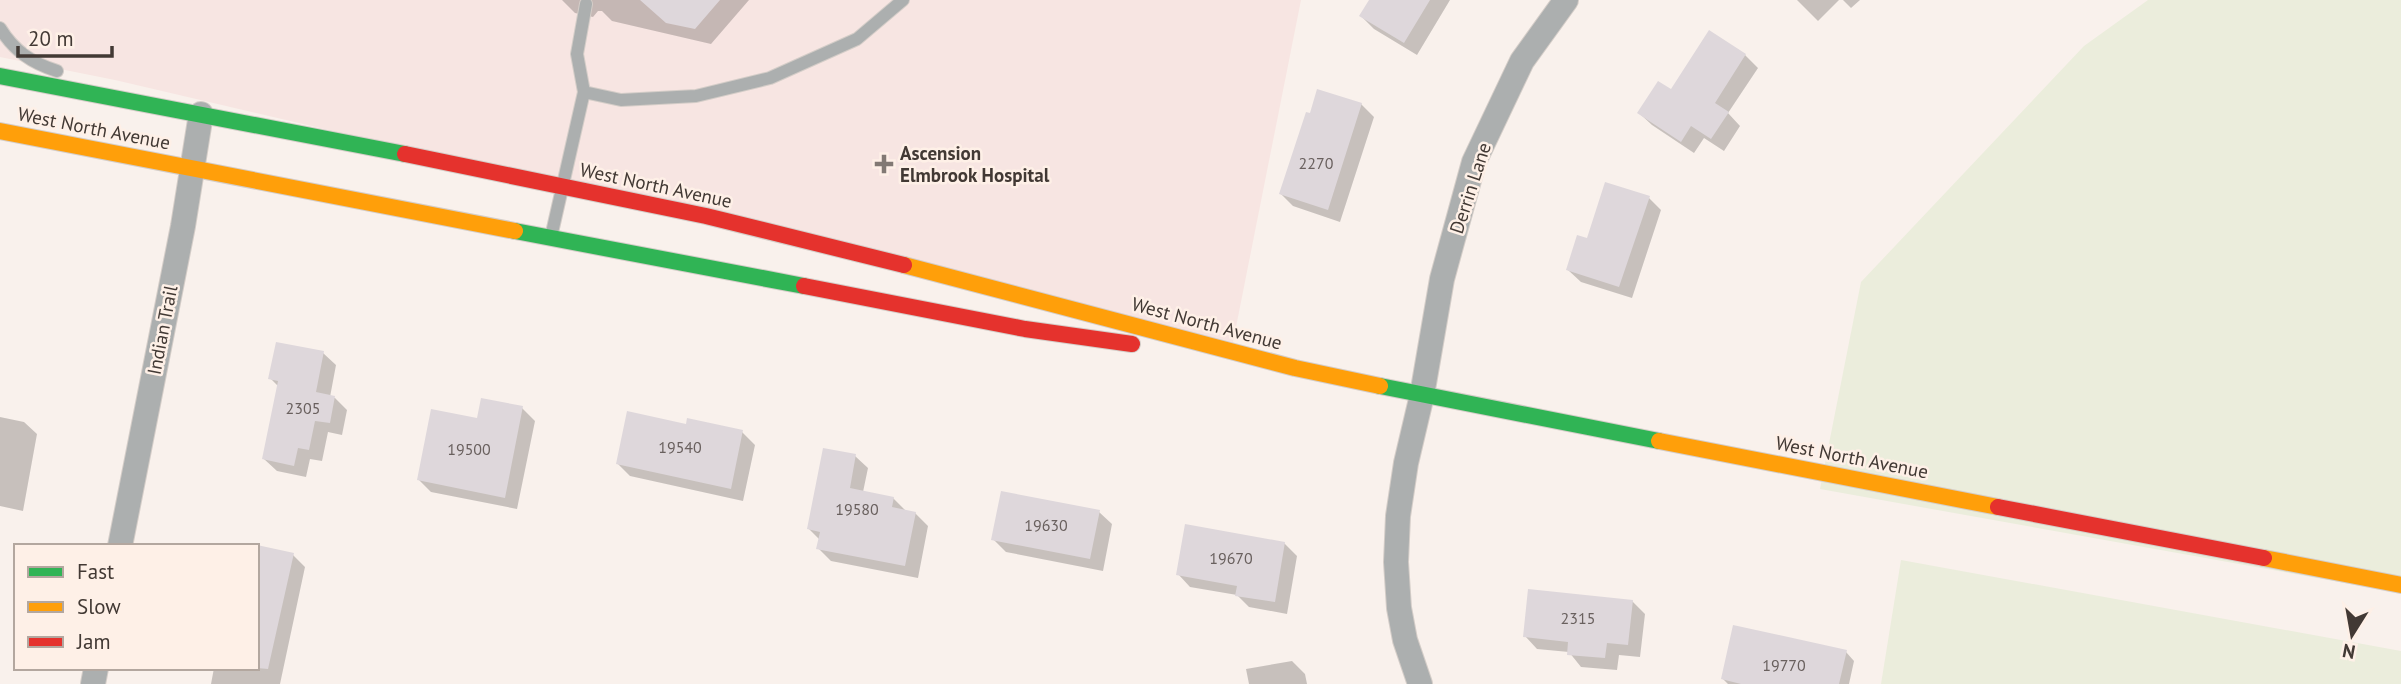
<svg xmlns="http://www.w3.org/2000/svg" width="2401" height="684" viewBox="0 0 2401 684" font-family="'PT Sans',sans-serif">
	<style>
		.medical { fill: #f7e5e2 }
		.green { fill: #ebeddc }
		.shadow { fill: #0003 }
		.building { fill: #ded7db }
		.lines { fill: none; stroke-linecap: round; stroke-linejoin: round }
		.lane-casing { stroke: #d4cdc8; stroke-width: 14 }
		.street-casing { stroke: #d4cdc8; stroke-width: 26 }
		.fast-casing { stroke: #d4cdc8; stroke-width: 18 }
		.slow-casing { stroke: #d4cdc8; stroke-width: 18 }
		.jam-casing { stroke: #d4cdc8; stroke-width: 18 }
		.lane { stroke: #acafaf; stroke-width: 12 }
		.street { stroke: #acafaf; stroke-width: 24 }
		.fast { stroke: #30b455; stroke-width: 16 }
		.slow { stroke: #ff9f0a; stroke-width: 16 }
		.jam { stroke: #e5322d; stroke-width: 16 }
		.poi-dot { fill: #827974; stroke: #fef0e7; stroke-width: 2.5 }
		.labels { text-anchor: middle; stroke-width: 5; stroke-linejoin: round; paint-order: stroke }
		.number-label { font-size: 16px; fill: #69605e }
		.street-label { font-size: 19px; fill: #423934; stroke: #fef0e7 }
		.poi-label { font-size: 19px; font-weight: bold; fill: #423934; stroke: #fef0e7; text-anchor: start }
	</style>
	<rect width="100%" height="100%" fill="#f9f1ec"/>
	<path class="medical" d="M0 0H1301L1233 342 115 80 0 57Z"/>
	<path class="green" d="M2148 0H2401V593L1820 489 1861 282 2084 46Z
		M1901 560 2401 651V684H1881Z"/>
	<path class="shadow" d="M562 0H749L711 44 612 21 602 11H598L593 17 575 13Z
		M1371 0H1450L1417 55 1374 29 1361 16Z
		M1797 0H1839L1818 21Z
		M1843 0H1860L1851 8Z
		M1745 55 1758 68 1728 113 1740 126 1724 151 1704 138 1694 153 1652 125 1639 113 1671 92Z
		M1361 104 1374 117 1340 222 1293 206 1281 194Z
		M1649 198 1661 210 1632 298 1581 282 1568 270 1588 240Z
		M323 353 336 365 330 397 335 398 347 410 342 435 328 432 322 461 310 459 306 477 277 471 264 459 279 387 270 378Z
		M522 408 535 421 517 509 431 492 419 480 478 420Z
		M0 417 24 422 37 434 23 511 0 506Z
		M687 426 742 432 755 445 743 501 630 476 618 464Z
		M855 456 868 468 863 492 893 498 906 511 915 513 928 526 918 578 831 561 818 548 820 540 809 529Z
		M1099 512 1112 524 1103 571 1006 552 993 539Z
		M1284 543 1297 556 1287 614 1249 607 1237 595 1190 587 1178 574Z
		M257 547 293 555 305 567 280 684H211L214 668H257Z
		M1632 601 1645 614 1640 657 1619 655 1617 670 1581 667 1569 652 1537 649 1525 636Z
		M1846 652 1854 661 1849 684H1728L1723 679Z
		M1292 661 1305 674 1307 684H1249L1246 669Z"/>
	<path class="building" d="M640 0H720L695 29 666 23Z
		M1369 0H1430L1404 43 1359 16Z
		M1709 30 1746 54 1715 103 1729 112 1711 139 1691 126 1681 142 1637 113 1658 81 1671 89Z
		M1317 89 1362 103 1328 210 1279 194 1306 112 1310 113Z
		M1605 182 1650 196 1619 287 1566 270 1577 235 1587 238Z
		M276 342 324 351 316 392 335 396 330 423 315 421 309 450 298 448 294 466 262 459 278 381 268 379Z
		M481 398 523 406 505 498 417 480 431 409 477 418Z
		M627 411 686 424 687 418 743 430 731 489 616 464Z
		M823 448 856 454 850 488 894 497 892 507 916 512 905 566 816 549 820 532 807 529Z
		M1001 491 1100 510 1090 559 991 540Z
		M1185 524 1285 542 1275 602 1235 596 1237 586 1176 575Z
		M257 545 294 553 268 669 257 668Z
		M1528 589 1633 600 1628 645 1607 643 1605 658 1567 655 1568 642 1523 637Z
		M1733 625 1847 650 1839 684H1741L1721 679Z"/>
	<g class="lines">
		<defs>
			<path id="lane" d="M0 28C14 51 32 63 57 71
				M584 92 621 100 696 96 770 78 857 39 903 0
				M551 237 584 92 577 54 586 4"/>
			<path id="street" d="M120 546 183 226 201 114
				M93 684 96 668
				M1420 684 1405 640 1399 608 1396 562 1398 516 1406 463 1422 395 1442 279 1474 162 1522 61 1566 0"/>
			<path id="fast" d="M0 76 405 154
				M515 231 804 286
				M1380 386 1659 441"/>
			<path id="slow" d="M0 131 515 231
				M904 265 1295 368 1380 386
				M1659 441 1998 507
				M2264 558 2401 585"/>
			<path id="jam" d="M405 154 706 216 904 265
				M804 286 1025 329 1132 344
				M1998 507 2264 558"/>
		</defs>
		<use href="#lane" class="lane-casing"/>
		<use href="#street" class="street-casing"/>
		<use href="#fast" class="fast-casing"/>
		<use href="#slow" class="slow-casing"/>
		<use href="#jam" class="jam-casing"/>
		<use href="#lane" class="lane"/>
		<use href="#street" class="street"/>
		<use href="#fast" class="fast"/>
		<use href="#slow" class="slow"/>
		<use href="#jam" class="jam"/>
	</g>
	<path class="poi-dot" d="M880.5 153.5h7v7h7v7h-7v7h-7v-7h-7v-7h7z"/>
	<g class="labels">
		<g class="number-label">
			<text x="1316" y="169">2270</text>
			<text x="303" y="414">2305</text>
			<text x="680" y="453">19540</text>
			<text x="469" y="455">19500</text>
			<text x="857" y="515">19580</text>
			<text x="1046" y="531">19630</text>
			<text x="1231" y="564">19670</text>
			<text x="1578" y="624">2315</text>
			<text x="1784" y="671">19770</text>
		</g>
		<g class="street-label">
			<text transform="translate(94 128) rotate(11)" y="7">West North Avenue</text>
			<text transform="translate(656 185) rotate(12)" y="7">West North Avenue</text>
			<text transform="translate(1470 188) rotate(-72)" y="7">Derrin Lane</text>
			<text transform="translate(1207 323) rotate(15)" y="7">West North Avenue</text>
			<text transform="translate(162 330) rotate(-79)" y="7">Indian Trail</text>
			<text transform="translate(1852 457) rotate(11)" y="7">West North Avenue</text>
		</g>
		<g class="poi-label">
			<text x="900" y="160">Ascension<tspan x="900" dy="22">Elmbrook Hospital</tspan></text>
		</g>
	</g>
	<rect x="14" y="544" width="245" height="126" fill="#fef0e7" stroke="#b3a79f" stroke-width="2"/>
	<rect x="28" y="567" width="35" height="10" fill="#30b455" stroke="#b3a79f" stroke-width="2"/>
	<text x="77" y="579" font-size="21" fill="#423934">Fast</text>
	<rect x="28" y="602" width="35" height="10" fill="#ff9f0a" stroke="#b3a79f" stroke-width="2"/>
	<text x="77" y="614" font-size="21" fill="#423934">Slow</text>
	<rect x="28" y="637" width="35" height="10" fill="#e5322d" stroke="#b3a79f" stroke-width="2"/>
	<text x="77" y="649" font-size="21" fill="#423934">Jam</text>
	<g transform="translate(2352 635) rotate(191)" stroke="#fef0e7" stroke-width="5" paint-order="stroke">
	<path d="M0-5L12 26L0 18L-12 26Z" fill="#423934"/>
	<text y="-10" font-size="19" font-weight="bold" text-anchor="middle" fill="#423934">N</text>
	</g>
	<path d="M18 46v10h94v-10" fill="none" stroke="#423934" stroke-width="3.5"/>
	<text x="28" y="46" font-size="21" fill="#423934" stroke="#fef0e7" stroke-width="5" paint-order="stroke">20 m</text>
</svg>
